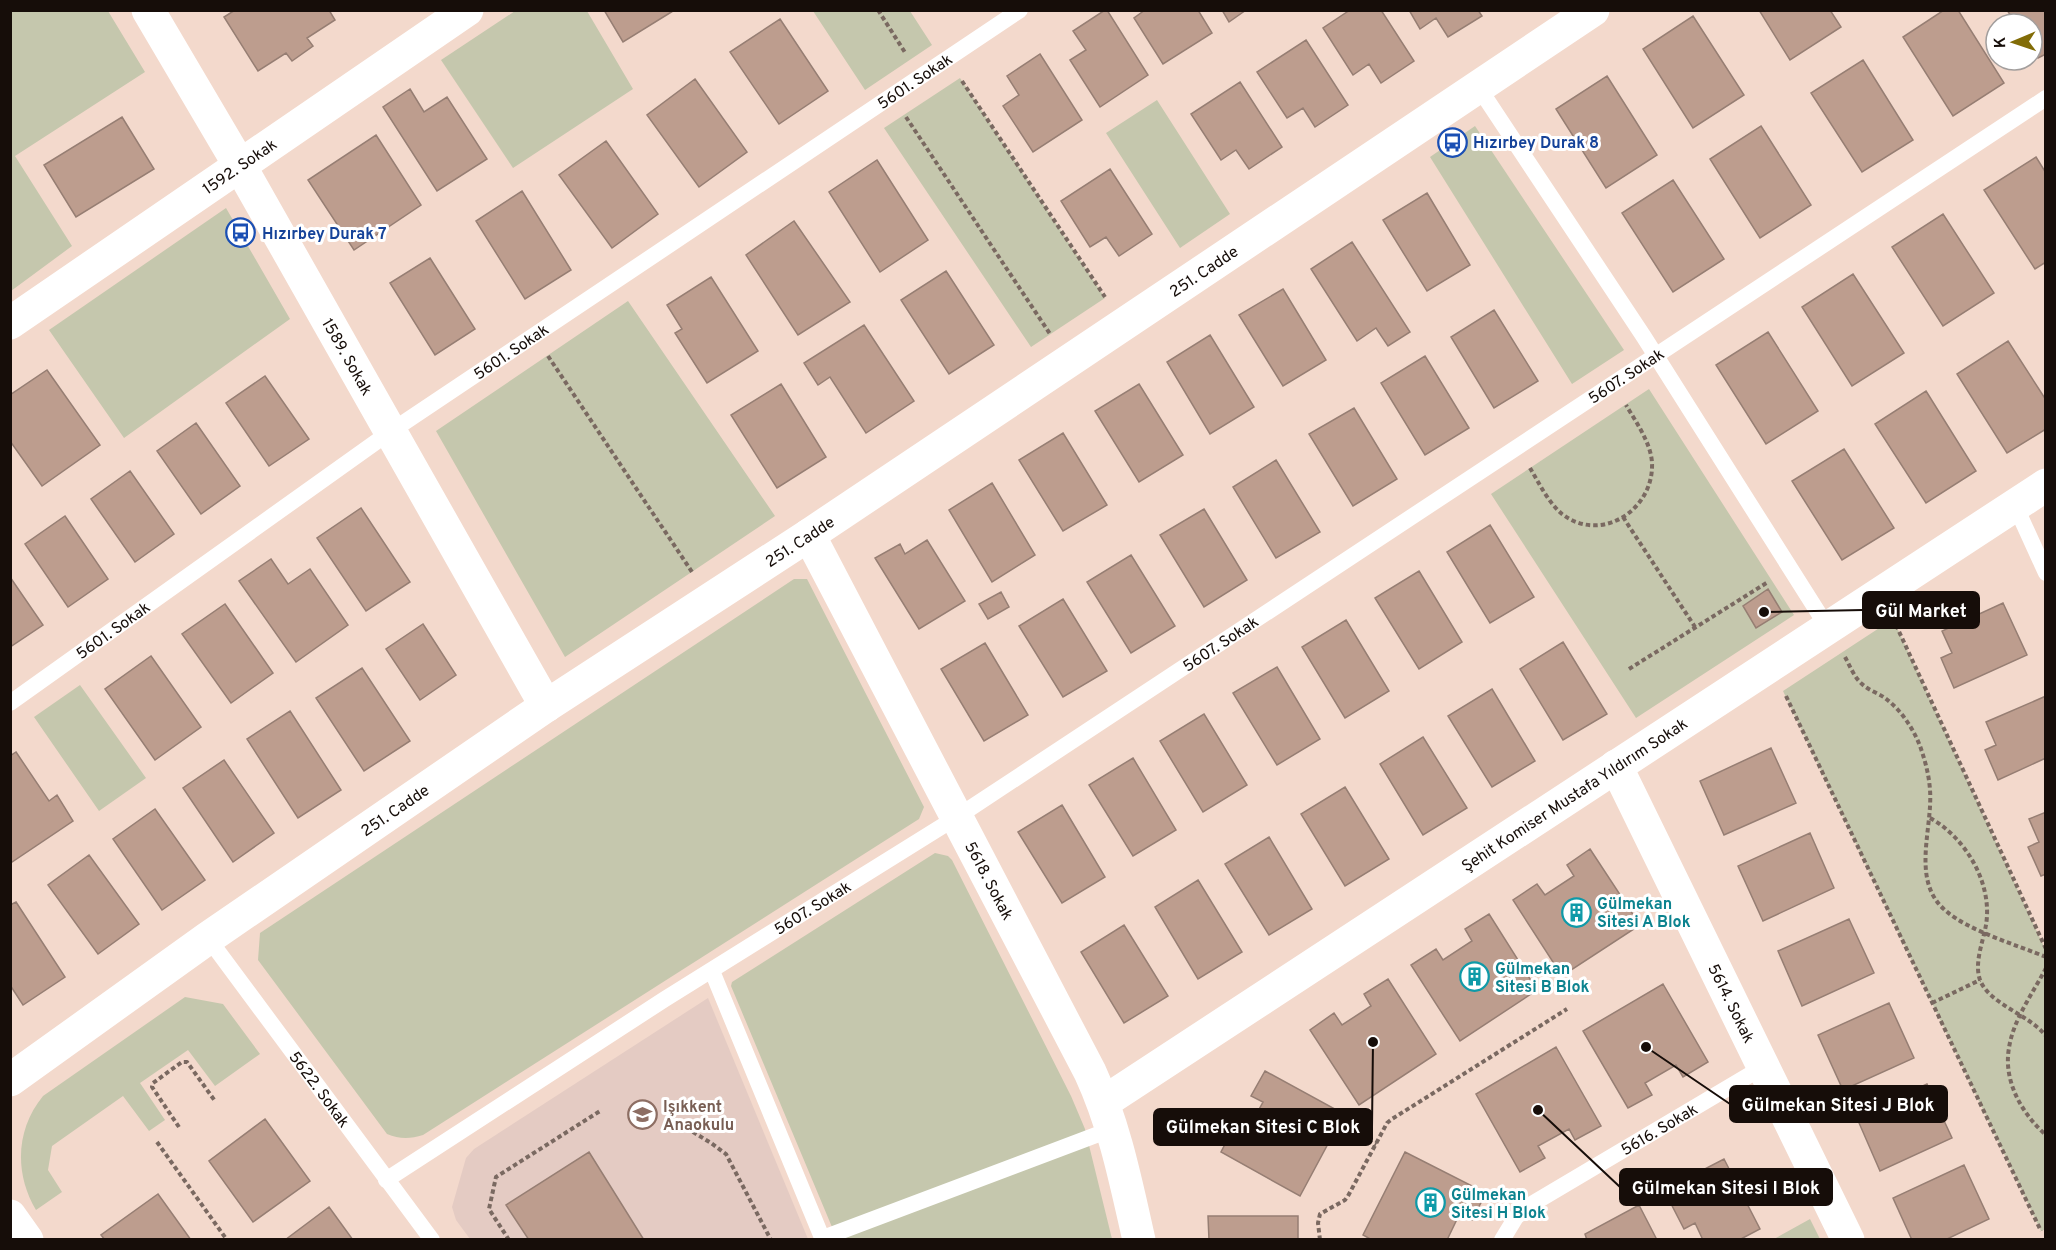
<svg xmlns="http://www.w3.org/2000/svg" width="2056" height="1250" viewBox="0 0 2056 1250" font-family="Overpass,sans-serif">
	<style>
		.education { fill: #e4cbc3 }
		.green { fill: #c5c7ad }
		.building { fill: #bd9d8e; stroke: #967e73; stroke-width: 1.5 }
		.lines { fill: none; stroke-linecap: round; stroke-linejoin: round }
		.path { stroke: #7a6961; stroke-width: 4; stroke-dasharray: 4.5 3; stroke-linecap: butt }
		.lane { stroke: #fff; stroke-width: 16 }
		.street { stroke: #fff; stroke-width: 33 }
		.labels { text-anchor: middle; stroke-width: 6; stroke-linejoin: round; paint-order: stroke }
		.street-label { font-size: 16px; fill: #160d09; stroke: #fff }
		.transit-label { font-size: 16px; font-weight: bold; fill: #164399; stroke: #fff; text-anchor: start }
		.culture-label { font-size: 16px; font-weight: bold; fill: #0d838f; stroke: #fff; text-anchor: start }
		.education-label { font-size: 16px; font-weight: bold; fill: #785e54; stroke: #fff; text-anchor: start }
		.leader { fill: none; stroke: #160d09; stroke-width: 2 }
		.callout-dot { fill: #160d09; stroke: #fff; stroke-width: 2 }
		.callout { fill: #160d09; stroke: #160d09; stroke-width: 2 }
		.callout-label { font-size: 18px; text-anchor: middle; font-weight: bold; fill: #fff }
	</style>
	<rect width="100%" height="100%" fill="#f3d9cc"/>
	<path class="education" d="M708 998 808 1239H470L456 1220 452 1207 466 1158 474 1149Z"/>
	<path class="green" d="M11 10 108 11 145 72 15 156 72 246 11 291Z
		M515 11H587L633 89 513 168 441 60Z
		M813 11H910L932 45 865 90Z
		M960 78 1105 298 1031 347 884 128Z
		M1157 100 1230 214 1180 248 1106 133Z
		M1475 126 1624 350 1572 384 1430 157Z
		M226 208 290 319 124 438 49 330Z
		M628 301 775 516 565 657 436 431Z
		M1649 389 1794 615 1636 718 1491 494Z
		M794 579H807L924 807 919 819 423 1135C410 1139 399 1139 387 1134L258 960 260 933Z
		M1893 619 2045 949 2046 1229 2041 1231 1783 691Z
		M80 685 146 778 99 811 34 717Z
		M935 853 948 856 952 860 1071 1096 1085 1129 1112 1239H837L731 986 732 982Z
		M185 997 223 1004 260 1054 215 1086 188 1050 140 1083 165 1120 149 1131 123 1096 52 1146 48 1170 62 1192 36 1210C14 1173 16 1129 43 1096Z
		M1810 1219 1820 1239H1774Z"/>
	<path class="building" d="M235 10H329L335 20 307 38 313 46 292 61 286 53 258 71 224 17Z
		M604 10H673V11L623 42Z
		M1105 10H1107L1148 75 1100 107 1070 60 1086 50 1073 31Z
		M1145 10H1198L1212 33 1163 64 1134 18Z
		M1222 10H1246L1229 22Z
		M1350 10H1381L1414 61 1381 83 1369 64 1353 75 1323 28Z
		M1409 10H1478L1482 16 1448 37 1436 18 1420 29Z
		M1759 10H1830L1841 27 1790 60Z
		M1944 10H1958L2004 83 1953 116 1903 37Z
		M2007 10H2046V54L2038 58 2032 49V24H2016Z
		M1693 16 1744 95 1693 128 1643 49Z
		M780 19 828 91 779 124 730 52Z
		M1306 40 1348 105 1315 127 1303 108 1287 118 1257 72Z
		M1040 54 1082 120 1033 152 1003 106 1019 95 1007 76Z
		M1863 60 1913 140 1862 172 1811 93Z
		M1607 76 1657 155 1606 188 1556 109Z
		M695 79 747 152 699 187 647 115Z
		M1240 82 1282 147 1249 169 1236 150 1221 160 1191 114Z
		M410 89 424 112 447 97 487 159 437 191 383 107Z
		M122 117 154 169 76 217 44 165Z
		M1761 126 1811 205 1760 238 1710 159Z
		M376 135 421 205 354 250 308 180Z
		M606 141 658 214 612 248 559 175Z
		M2036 157 2046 173V262L2035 269 1984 190Z
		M877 160 928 240 880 272 829 192Z
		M1110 169 1152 234 1119 256 1106 237 1090 247 1061 201Z
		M1673 180 1724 259 1673 292 1622 213Z
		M522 191 571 270 525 299 476 221Z
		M1427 193 1470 265 1427 291 1383 220Z
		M1943 214 1994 293 1943 326 1892 247Z
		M794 221 850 302 798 335 746 255Z
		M1352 242 1410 332 1388 346 1376 328 1357 341 1311 269Z
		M430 258 475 329 435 355 390 283Z
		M946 271 994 345 949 374 901 300Z
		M1853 274 1904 353 1852 386 1802 307Z
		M711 277 758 351 707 383 675 333 682 329 667 305Z
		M1283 289 1326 360 1283 386 1239 315Z
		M1494 310 1538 381 1494 408 1451 337Z
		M864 325 914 401 866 433 830 377 818 385 804 363Z
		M1768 332 1818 411 1766 444 1716 365Z
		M1210 335 1254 407 1210 434 1167 362Z
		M2008 341 2046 400V429L2007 453 1957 374Z
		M1425 356 1469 428 1425 455 1381 383Z
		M47 370 100 445 42 486 10 441V395Z
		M265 376 309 439 269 466 226 403Z
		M781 384 826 457 777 488 731 415Z
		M1139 384 1183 455 1139 482 1095 411Z
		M1926 391 1976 471 1926 503 1875 424Z
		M1354 408 1397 479 1353 506 1309 434Z
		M196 423 240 486 201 514 157 451Z
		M1063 433 1107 505 1063 531 1019 460Z
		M1844 449 1894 528 1842 560 1792 481Z
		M1276 460 1320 532 1276 558 1233 487Z
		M130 471 174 534 135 562 91 499Z
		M992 483 1035 555 992 582 949 510Z
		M361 508 410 582 366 611 317 538Z
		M1204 509 1247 580 1204 607 1160 535Z
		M65 516 108 579 68 607 25 544Z
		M1490 525 1534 597 1490 623 1447 552Z
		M927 540 965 601 919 629 875 558 900 544 905 554Z
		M1131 555 1175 626 1131 653 1087 582Z
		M271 559 288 584 310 569 348 625 296 662 239 581Z
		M1419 571 1462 642 1419 669 1375 598Z
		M10 577 43 625 10 647Z
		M1768 589 1782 612 1756 628 1743 606Z
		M1001 592 1009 607 988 619 979 604Z
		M1063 599 1107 671 1063 697 1019 626Z
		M2003 603 2027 655 1954 688 1941 658 1952 653 1942 631Z
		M225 604 273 673 231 703 182 634Z
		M1346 620 1389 691 1345 718 1302 647Z
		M423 624 456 675 420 700 386 649Z
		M1563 642 1607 714 1563 740 1520 669Z
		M985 643 1028 715 984 741 941 669Z
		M151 656 201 727 155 760 105 689Z
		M1277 667 1320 739 1277 765 1233 693Z
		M362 668 410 741 364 771 316 698Z
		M1492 689 1535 761 1492 787 1448 716Z
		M2046 696V758L1998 780 1985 750 1996 745 1986 722Z
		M290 711 341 790 298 818 247 739Z
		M1204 714 1247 785 1203 812 1160 741Z
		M1423 737 1467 808 1423 835 1380 764Z
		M1771 748 1796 803 1724 835 1700 781Z
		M16 752 49 801 57 795 73 821 12 862 10 860V756Z
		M1133 758 1176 830 1133 856 1089 785Z
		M224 760 274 833 233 862 183 788Z
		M1345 787 1389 859 1345 886 1301 814Z
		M1062 805 1105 877 1062 903 1018 832Z
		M155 809 205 880 162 910 113 839Z
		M2046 812V874L2041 876 2028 847 2039 842 2029 819Z
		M1810 833 1834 888 1763 921 1738 866Z
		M1269 837 1312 909 1269 935 1225 864Z
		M1590 849 1640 925 1562 976 1513 900 1537 884 1545 895 1574 876 1567 865Z
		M89 855 139 924 98 954 48 885Z
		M1198 880 1242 952 1198 979 1155 907Z
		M16 902 65 977 23 1005 10 985V905Z
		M1489 914 1537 990 1460 1041 1411 965 1436 949 1443 960 1472 941 1465 929Z
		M1849 919 1874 973 1802 1006 1778 951Z
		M1124 925 1168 996 1124 1023 1081 952Z
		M1388 979 1436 1054 1359 1105 1310 1030 1334 1013 1342 1025 1371 1006 1364 994Z
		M1663 984 1708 1062 1683 1077 1676 1065 1645 1083 1652 1095 1628 1108 1583 1031Z
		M1889 1003 1914 1058 1843 1090 1818 1035Z
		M1556 1047 1601 1126 1575 1140 1569 1129 1538 1146 1545 1158 1520 1172 1476 1094Z
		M1265 1071 1344 1114 1300 1196 1221 1152 1234 1127 1246 1133 1263 1102 1251 1096Z
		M1927 1084 1952 1138 1880 1171 1856 1116Z
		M265 1119 310 1181 253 1222 209 1161Z
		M589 1152 644 1240H529L506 1205Z
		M1405 1152 1486 1193 1472 1220 1460 1213 1447 1240H1372L1363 1235Z
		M1724 1159 1760 1229 1739 1240H1703L1695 1223 1684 1229 1664 1190Z
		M1964 1165 1989 1219 1945 1240H1912L1893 1198Z
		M158 1194 191 1240H105L101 1235Z
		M1639 1205 1657 1240H1587L1585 1234Z
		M329 1207 353 1240H285Z
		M1208 1216H1298V1240H1209Z"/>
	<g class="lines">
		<path class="path" d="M878 10 906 54
			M962 81 1105 297
			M906 117 1050 334
			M548 356 692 572
			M1530 468C1539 483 1548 502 1562 514 1601 544 1654 510 1652 463 1651 443 1636 422 1626 405
			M1623 517 1695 627
			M1896 625 2046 949
			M1845 657C1850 666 1854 677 1862 684 1868 690 1878 693 1885 698 1901 710 1913 728 1920 746 1925 760 1929 775 1930 790 1933 829 1910 881 1946 911 1969 931 2017 945 2046 957
			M1629 669 1768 582
			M1786 696 2041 1231
			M1930 818C1965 837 1993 883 1986 925 1983 942 1974 963 1980 980 1989 1004 2030 1015 2046 1036
			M2046 968C2033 993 2013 1020 2009 1048 2003 1081 2022 1114 2046 1135
			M1932 1003 1980 980
			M680 1124 711 1143 726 1154 771 1240
			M179 1127 152 1087 153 1083 182 1062H187L215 1101
			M1348 1130 1376 1145
			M157 1142 227 1240
			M509 1240 489 1209 496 1177 600 1111
			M1320 1240 1318 1223 1320 1214 1345 1200 1348 1196 1387 1123 1392 1119 1567 1009"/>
		<g class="lane">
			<path d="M1479 88 1644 337 1828 628"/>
			<path d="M2015 505 2046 573"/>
			<path id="s1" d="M10 703 390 432 1020 10"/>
			<path id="s2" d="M208 938 432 1240"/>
			<path d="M712 971 823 1240"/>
			<path id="s3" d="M386 1180 665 999 957 817 2046 98"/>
			<path d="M823 1238 1112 1129"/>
			<path id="s4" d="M1502 1240 1516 1217 1532 1204 1763 1067"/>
		</g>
		<g class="street">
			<path id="s5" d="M148 10 240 166 546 706"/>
			<path id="s6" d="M10 323 467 10"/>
			<path id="s7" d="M809 535 1090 1072C1115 1126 1126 1183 1139 1240"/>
			<path id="s8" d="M1616 766 1848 1240"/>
			<path id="s9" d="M10 1080 208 938 546 706 809 535 1593 10"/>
			<path id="s10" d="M1104 1102 2046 485"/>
			<path d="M10 1216 27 1240"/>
		</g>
	</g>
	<defs>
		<symbol id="bus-ring" viewBox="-11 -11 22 22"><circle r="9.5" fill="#fff" stroke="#1a4fb4" stroke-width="1.5"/><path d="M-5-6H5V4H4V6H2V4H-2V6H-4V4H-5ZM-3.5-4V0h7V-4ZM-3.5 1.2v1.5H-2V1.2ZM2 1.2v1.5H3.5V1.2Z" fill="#1a4fb4"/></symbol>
		<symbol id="building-ring" viewBox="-11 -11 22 22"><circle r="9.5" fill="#fff" stroke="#0f9aa8" stroke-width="1.5"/><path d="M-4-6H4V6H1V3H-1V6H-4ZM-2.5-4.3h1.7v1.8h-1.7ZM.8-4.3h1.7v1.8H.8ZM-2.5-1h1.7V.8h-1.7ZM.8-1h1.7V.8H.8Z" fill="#0f9aa8"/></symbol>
		<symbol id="school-ring" viewBox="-11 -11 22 22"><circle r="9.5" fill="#fff" stroke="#8d6e63" stroke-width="1.5"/><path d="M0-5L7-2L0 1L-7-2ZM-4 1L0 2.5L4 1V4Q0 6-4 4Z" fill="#8d6e63"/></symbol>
	</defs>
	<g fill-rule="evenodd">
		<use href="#bus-ring" x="1436" y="126" width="33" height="33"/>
		<use href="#bus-ring" x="224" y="216" width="33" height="33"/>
		<use href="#building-ring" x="1560" y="896" width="33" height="33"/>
		<use href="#building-ring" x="1458" y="960" width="33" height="33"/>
		<use href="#school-ring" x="626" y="1098" width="33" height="33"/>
		<use href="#building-ring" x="1414" y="1186" width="33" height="33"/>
	</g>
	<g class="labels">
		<g class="street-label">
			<text dy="6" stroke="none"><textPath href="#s1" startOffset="1098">5601. Sokak</textPath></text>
			<text dy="6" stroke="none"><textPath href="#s6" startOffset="278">1592. Sokak</textPath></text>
			<text dy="6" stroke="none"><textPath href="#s9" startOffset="1442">251. Cadde</textPath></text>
			<text dy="6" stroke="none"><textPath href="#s1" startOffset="612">5601. Sokak</textPath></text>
			<text dy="6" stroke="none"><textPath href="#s5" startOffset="400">1589. Sokak</textPath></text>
			<text dy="6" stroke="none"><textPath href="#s3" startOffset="1478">5607. Sokak</textPath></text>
			<text dy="6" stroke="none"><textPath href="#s9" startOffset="956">251. Cadde</textPath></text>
			<text dy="6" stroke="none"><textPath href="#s1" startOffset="126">5601. Sokak</textPath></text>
			<text dy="6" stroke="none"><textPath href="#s3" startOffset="992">5607. Sokak</textPath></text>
			<text dy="6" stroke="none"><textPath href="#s10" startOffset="562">Şehit Komiser Mustafa Yıldırım Sokak</textPath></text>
			<text dy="6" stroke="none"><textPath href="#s9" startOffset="470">251. Cadde</textPath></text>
			<text dy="6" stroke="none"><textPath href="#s7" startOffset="390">5618. Sokak</textPath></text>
			<text dy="6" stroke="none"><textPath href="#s3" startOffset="506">5607. Sokak</textPath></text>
			<text dy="6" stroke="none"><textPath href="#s8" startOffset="264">5614. Sokak</textPath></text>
			<text dy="6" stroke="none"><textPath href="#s2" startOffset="188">5622. Sokak</textPath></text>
			<text dy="6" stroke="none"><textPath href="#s4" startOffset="195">5616. Sokak</textPath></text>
		</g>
		<g class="transit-label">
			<text x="1473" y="148">Hızırbey Durak 8</text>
			<text x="262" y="239">Hızırbey Durak 7</text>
		</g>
		<g class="culture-label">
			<text x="1597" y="909">Gülmekan<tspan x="1597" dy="18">Sitesi A Blok</tspan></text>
			<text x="1495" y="974">Gülmekan<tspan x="1495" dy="18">Sitesi B Blok</tspan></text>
			<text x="1451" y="1200">Gülmekan<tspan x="1451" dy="18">Sitesi H Blok</tspan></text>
		</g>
		<g class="education-label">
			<text x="663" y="1112">Işıkkent<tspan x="663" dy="18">Anaokulu</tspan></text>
		</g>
	</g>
	<path class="leader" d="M1764 612L1863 610M1646 1047L1730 1104M1373 1042L1372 1127M1538 1110L1620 1187"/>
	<g class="callout-dot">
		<circle cx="1764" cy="612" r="6"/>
		<circle cx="1646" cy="1047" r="6"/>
		<circle cx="1373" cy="1042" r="6"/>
		<circle cx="1538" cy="1110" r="6"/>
	</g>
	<g class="callout">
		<rect x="1863" y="592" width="116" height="36" rx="6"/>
		<rect x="1730" y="1086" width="217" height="36" rx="6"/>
		<rect x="1154" y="1109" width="218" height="36" rx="6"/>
		<rect x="1620" y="1169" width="212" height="36" rx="6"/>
	</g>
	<g class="callout-label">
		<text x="1921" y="617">Gül Market</text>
		<text x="1838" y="1111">Gülmekan Sitesi J Blok</text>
		<text x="1263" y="1133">Gülmekan Sitesi C Blok</text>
		<text x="1726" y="1194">Gülmekan Sitesi I Blok</text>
	</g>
	<rect width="2056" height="1250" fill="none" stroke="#160d09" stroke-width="24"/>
	<g transform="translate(2014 42) rotate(268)"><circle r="28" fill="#ffffff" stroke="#a29e9d" stroke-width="1.5"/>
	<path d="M0-4.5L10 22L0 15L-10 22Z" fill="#826c07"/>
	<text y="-9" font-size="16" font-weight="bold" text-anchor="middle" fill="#160d09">K</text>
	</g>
</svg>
